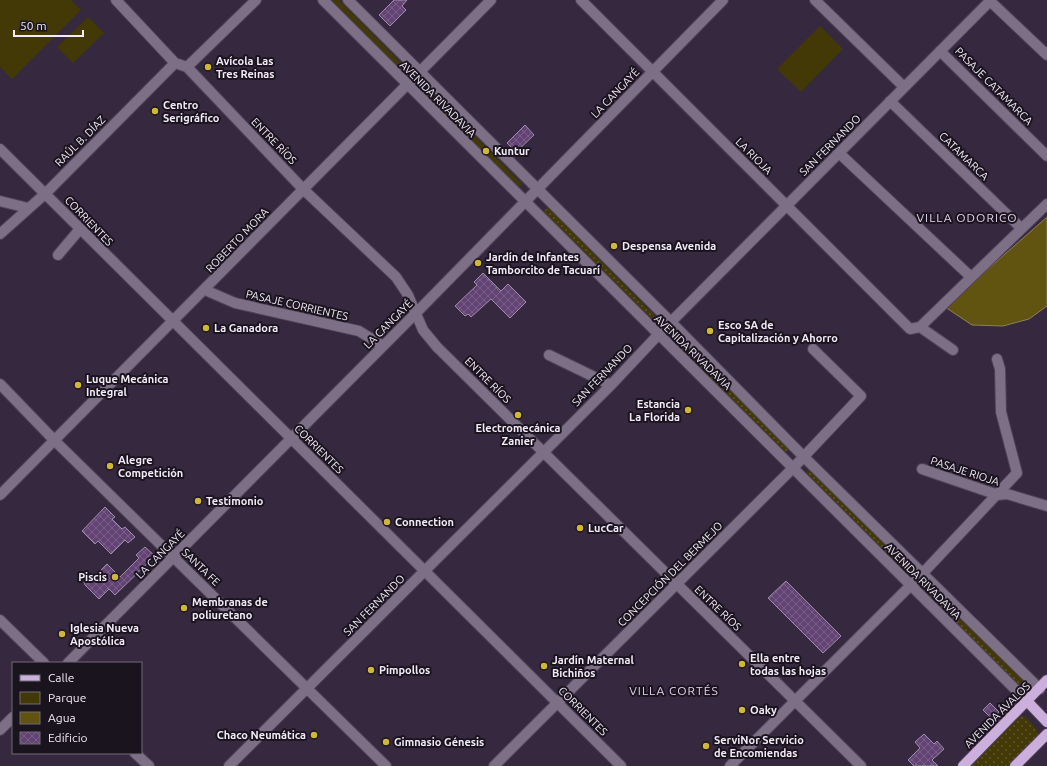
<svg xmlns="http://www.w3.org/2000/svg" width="1047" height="766" viewBox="0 0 1047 766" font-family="Ubuntu,sans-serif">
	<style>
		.grass { fill: url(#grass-dots) }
		.park { fill: #423907 }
		.water { fill: #615410; stroke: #8d8156 }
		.building { fill: url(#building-cross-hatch); stroke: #9f8eaa }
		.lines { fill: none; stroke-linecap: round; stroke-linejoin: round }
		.minor-casing { stroke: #504359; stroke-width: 12 }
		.major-casing { stroke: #504359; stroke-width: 12 }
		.minor { stroke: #7d6f86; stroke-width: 10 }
		.major { stroke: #ccafdd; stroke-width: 10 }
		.poi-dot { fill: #d0b736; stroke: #1a141e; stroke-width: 1.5 }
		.labels { text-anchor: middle; stroke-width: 4; stroke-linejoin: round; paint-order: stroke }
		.poi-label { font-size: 11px; font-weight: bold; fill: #f3eaf9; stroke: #1a141e; text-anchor: start }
		.street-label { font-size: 11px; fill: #f3eaf9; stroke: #1a141e }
		.neighbourhood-label { font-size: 12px; letter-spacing: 1px; fill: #e3d1ee; stroke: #1a141e }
	</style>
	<defs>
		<pattern id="grass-dots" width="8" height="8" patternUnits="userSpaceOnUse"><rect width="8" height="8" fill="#423907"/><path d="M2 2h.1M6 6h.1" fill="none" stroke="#5e562c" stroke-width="1.8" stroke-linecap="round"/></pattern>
		<pattern id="building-cross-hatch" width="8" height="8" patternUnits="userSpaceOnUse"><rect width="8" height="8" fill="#624374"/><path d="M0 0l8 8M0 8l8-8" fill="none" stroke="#795e89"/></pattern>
	</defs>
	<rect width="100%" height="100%" fill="#36283f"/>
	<path class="grass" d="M548 207 656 317 651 321 542 213Z
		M678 337 789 448V450L784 452 673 342Z
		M809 470H812L908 564 903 569 807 475 806 473Z
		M930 588 1025 680 1018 687 924 592Z
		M1019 716 1026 717 1037 730 1038 736 1009 766H970Z"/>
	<path class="park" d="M0 0H71L81 10 12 79 0 67Z
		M331 0H339L404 66 401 70Z
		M88 17 104 33 73 63 57 47Z
		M820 26 843 49 801 92 777 69Z
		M427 88 522 184 519 188 422 92Z"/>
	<path class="water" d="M1047 217V306L1029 319 1003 326 972 325 945 307Z"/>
	<path class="building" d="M394 0H407L402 6 406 10 390 26 379 15Z
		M525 125 534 135 516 152 507 143Z
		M483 273 501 291 508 284 526 302 510 318 491 299 471 317 468 314 465 316 455 306 477 285 474 282Z
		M105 507 115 517 112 519 122 529 125 527 135 537 128 543 125 540 111 554 98 541 95 544 82 531Z
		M145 547 155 556 115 595 109 589 99 599 85 585 84 582 92 573 95 576 107 564 120 577 139 558 136 555Z
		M786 581 841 636 823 653 768 598Z
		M990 703 999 712 992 719 983 710Z
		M924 734 934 744 937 741 944 749 932 760 938 766H914L908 760 920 748 915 742Z"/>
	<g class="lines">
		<defs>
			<path id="minor" d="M116 0 175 63 187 67 303 189 396 277 408 295 423 330 437 347 861 766
				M323 0 1027 701
				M348 0 671 322 804 457 1040 689
				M581 0 910 329 920 327 1047 204
				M815 0 904 87
				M990 1 1047 55
				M940 51 1047 156
				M187 67 256 0
				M890 101 1021 228
				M0 149 621 766
				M839 153 971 277
				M0 201 28 208
				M0 234 46 193 175 63
				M58 255 80 229
				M205 290 235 303 359 331 383 346
				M920 327 953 350
				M549 355 611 385
				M0 384 55 441 386 766
				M922 469 998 495 1007 494 1047 506
				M0 495 491 0
				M0 620 44 663
				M68 663 415 314 723 0
				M0 730 13 717
				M135 753 149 766
				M229 766 611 385 658 335 991 0
				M494 766 794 467 861 396 813 349
				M730 766 922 574 1017 473 1001 412 1000 369 997 359"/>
			<path id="major" d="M1027 701 1047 722
				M963 766 1047 680
				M1015 766 1047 734"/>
		</defs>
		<use href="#minor" class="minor-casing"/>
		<use href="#major" class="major-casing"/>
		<use href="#minor" class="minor"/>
		<use href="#major" class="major"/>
	</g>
	<g class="poi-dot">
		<circle cx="208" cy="67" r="4"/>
		<circle cx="155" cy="111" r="4"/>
		<circle cx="486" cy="151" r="4"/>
		<circle cx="614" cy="246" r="4"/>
		<circle cx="478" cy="263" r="4"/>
		<circle cx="206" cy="328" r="4"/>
		<circle cx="710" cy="331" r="4"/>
		<circle cx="78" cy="385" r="4"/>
		<circle cx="688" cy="410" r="4"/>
		<circle cx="518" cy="415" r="4"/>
		<circle cx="110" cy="466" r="4"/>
		<circle cx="198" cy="501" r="4"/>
		<circle cx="387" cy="522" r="4"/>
		<circle cx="580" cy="528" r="4"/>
		<circle cx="115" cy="577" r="4"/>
		<circle cx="184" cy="608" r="4"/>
		<circle cx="62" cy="634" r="4"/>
		<circle cx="742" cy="664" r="4"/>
		<circle cx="544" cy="666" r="4"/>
		<circle cx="371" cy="670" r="4"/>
		<circle cx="742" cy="710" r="4"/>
		<circle cx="314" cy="735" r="4"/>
		<circle cx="386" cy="742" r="4"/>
		<circle cx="706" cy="746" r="4"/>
	</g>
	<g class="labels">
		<g class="poi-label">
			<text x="216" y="65">Avícola Las<tspan x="216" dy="13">Tres Reinas</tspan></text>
			<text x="163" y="109">Centro<tspan x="163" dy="13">Serigráfico</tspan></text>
			<text x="494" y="155">Kuntur</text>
			<text x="622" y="250">Despensa Avenida</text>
			<text x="486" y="261">Jardín de Infantes<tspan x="486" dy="13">Tamborcito de Tacuarí</tspan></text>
			<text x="718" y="329">Esco SA de<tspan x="718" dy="13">Capitalización y Ahorro</tspan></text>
			<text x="214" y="332">La Ganadora</text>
			<text x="86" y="383">Luque Mecánica<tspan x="86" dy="13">Integral</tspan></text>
			<text x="680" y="408" text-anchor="end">Estancia<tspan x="680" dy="13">La Florida</tspan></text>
			<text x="518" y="432" text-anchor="middle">Electromecánica<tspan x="518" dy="13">Zanier</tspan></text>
			<text x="118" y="464">Alegre<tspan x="118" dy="13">Competición</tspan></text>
			<text x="206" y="505">Testimonio</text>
			<text x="395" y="526">Connection</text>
			<text x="588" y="532">LucCar</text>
			<text x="107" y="581" text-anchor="end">Piscis</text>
			<text x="192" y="606">Membranas de<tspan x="192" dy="13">poliuretano</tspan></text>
			<text x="70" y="632">Iglesia Nueva<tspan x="70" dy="13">Apostólica</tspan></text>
			<text x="750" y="662">Ella entre<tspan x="750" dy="13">todas las hojas</tspan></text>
			<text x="552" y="664">Jardín Maternal<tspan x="552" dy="13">Bichiños</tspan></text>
			<text x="379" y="674">Pimpollos</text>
			<text x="750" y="714">Oaky</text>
			<text x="306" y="739" text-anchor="end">Chaco Neumática</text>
			<text x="714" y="744">ServiNor Servicio<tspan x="714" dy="13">de Encomiendas</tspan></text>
			<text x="394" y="746">Gimnasio Génesis</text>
		</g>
		<g class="street-label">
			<text transform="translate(994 86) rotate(45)" y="4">PASAJE CATAMARCA</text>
			<text transform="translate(615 93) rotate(-46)" y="4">LA CANGAYÉ</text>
			<text transform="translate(438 99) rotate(45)" y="4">AVENIDA RIVADAVIA</text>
			<text transform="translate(80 141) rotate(-45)" y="4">RAÚL B. DÍAZ</text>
			<text transform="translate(274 141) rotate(46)" y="4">ENTRE RÍOS</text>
			<text transform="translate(830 145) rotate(-45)" y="4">SAN FERNANDO</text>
			<text transform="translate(754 156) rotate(45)" y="4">LA RIOJA</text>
			<text transform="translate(964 156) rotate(44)" y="4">CATAMARCA</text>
			<text transform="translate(89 221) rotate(46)" y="4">CORRIENTES</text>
			<text transform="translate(237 240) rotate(-46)" y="4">ROBERTO MORA</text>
			<text transform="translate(297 305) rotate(13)" y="4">PASAJE CORRIENTES</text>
			<text transform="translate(388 324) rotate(-45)" y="4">LA CANGAYÉ</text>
			<text transform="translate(693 352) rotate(44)" y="4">AVENIDA RIVADAVIA</text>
			<text transform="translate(602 375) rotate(-46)" y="4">SAN FERNANDO</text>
			<text transform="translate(488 380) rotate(45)" y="4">ENTRE RÍOS</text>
			<text transform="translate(319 449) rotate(45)" y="4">CORRIENTES</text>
			<text transform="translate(965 471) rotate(18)" y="4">PASAJE RIOJA</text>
			<text transform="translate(160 554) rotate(-45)" y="4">LA CANGAYÉ</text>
			<text transform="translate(201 567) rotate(44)" y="4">SANTA FE</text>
			<text transform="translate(670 574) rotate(-45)" y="4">CONCEPCIÓN DEL BERMEJO</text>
			<text transform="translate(923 581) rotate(45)" y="4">AVENIDA RIVADAVIA</text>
			<text transform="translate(374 605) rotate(-45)" y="4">SAN FERNANDO</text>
			<text transform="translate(718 608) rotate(44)" y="4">ENTRE RÍOS</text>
			<text transform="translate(583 711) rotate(45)" y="4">CORRIENTES</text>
			<text transform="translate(997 715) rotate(-45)" y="4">AVENIDA ÁVALOS</text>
		</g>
		<g class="neighbourhood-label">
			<text x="967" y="222">VILLA ODORICO</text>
			<text x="674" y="695">VILLA CORTÉS</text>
		</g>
	</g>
	<rect x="12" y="662" width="130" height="92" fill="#1a141e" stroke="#716a76"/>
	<rect x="20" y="675" width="20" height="6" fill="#ccafdd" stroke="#716a76"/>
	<text x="48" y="682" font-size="12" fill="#f3eaf9">Calle</text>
	<rect x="20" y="692" width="20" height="12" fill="#423907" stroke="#716a76"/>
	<text x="48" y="702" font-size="12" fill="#f3eaf9">Parque</text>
	<rect x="20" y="712" width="20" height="12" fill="#615410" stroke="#716a76"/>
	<text x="48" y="722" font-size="12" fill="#f3eaf9">Agua</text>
	<rect x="20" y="732" width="20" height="12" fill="url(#building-cross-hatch)" stroke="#716a76"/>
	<text x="48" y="742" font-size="12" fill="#f3eaf9">Edificio</text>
	<path d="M14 30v6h69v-6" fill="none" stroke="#f3eaf9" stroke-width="2"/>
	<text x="20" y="30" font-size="12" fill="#f3eaf9" stroke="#1a141e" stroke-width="3" paint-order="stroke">50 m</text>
</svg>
